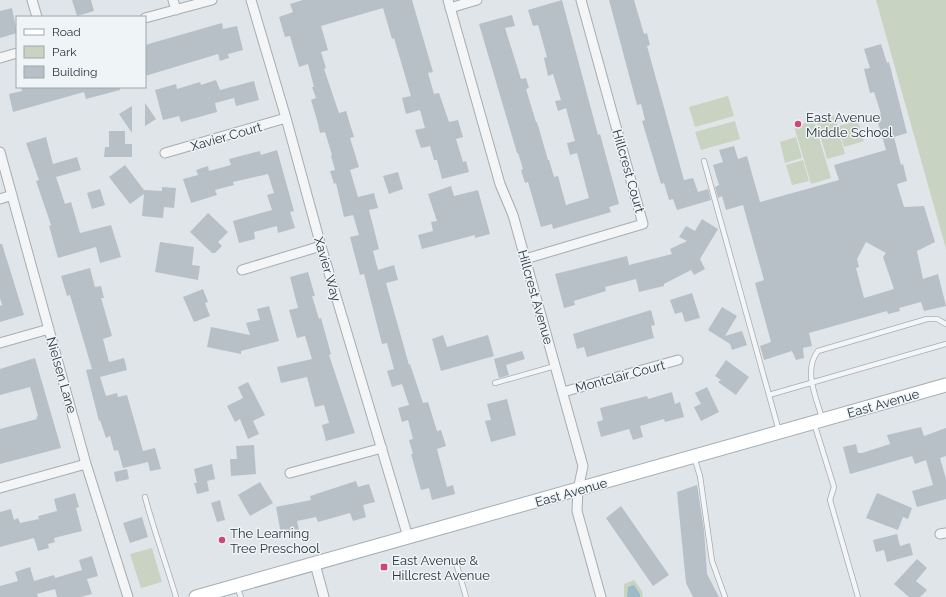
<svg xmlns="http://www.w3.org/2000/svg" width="946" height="597" viewBox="0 0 946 597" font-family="Raleway,sans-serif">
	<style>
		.green { fill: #c9d3c1 }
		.water { fill: #9bbbc9 }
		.building { fill: #b7c0c6; fill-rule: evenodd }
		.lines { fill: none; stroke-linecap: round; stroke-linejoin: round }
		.service-casing { stroke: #a5adb3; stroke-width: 6 }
		.minor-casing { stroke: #a5adb3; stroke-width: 11 }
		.secondary-casing { stroke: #a5adb3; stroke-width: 15 }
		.service { stroke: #f3f5f7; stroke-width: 4.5 }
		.minor { stroke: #f3f5f7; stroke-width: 9 }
		.secondary { stroke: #fff; stroke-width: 13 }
		.poi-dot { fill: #cd4678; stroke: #eff4f6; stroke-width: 1.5 }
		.labels { text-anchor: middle; stroke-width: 3; stroke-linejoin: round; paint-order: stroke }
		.poi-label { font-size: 13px; fill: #293640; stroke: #eff4f6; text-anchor: start }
		.street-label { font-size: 13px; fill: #293640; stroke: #eff4f6 }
	</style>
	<rect width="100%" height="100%" fill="#e0e5e9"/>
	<path class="green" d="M876 0H946V249Z
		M728 96 734 116 695 127 689 107Z
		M834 115 845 154 827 159 816 120Z
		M735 121 740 139 701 150 695 132Z
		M814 121 831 178 811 184 794 126Z
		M858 121 864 141 844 147 838 126Z
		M796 137 802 158 785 163 780 142Z
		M803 160 809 181 792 185 786 165Z
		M152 548 162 582 141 588 130 554Z
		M634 580 642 591 643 597H624V584Z"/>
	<path class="water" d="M634 585 640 594V597H627L628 587Z"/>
	<path class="building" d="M72 0H91L94 11 77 16Z
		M303 0H412L433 72 428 73 434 94 439 93 449 122 458 120 463 137 456 139 463 162 466 161 469 172 442 179 437 160H434L430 146 421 148 415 130 425 128 420 110 406 114 402 98 411 96 394 38 392 39 383 8 321 26 328 50 321 52 326 68 324 69 339 113 346 111 354 137 350 138 359 167 350 170 358 197 374 193 378 208 369 210 379 249 373 251 378 270 394 265 398 280 386 283 409 365 410 364 423 403 428 402 437 431 441 430 446 446 437 449 447 487 453 485 455 494 432 500 429 488 421 490 411 454H413L409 440 413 439 408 420 402 422 398 408 409 405 402 384 392 387 387 371 394 369 387 343 382 344 364 274 360 275 350 237 359 235 353 215 344 217 336 183 334 184 330 171 335 170 331 156 332 155 325 132 320 133 317 120 311 100 316 98 312 87H314L308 64 299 67 290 36 285 37 279 17 293 12 290 4Z
		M562 0 598 135 600 134 619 204 609 207 611 212 553 229 552 224 541 227 528 182 525 183 521 170 523 169 518 153H517L479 24 512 15 515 26 505 28 521 79 526 78 529 88 526 89 536 122H537L548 160H549L554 177 558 176 566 205 589 198 577 153 570 155 567 143 575 141 566 108 558 111 555 101 561 100 553 74 548 76 544 58 547 57 538 25 533 26 528 10Z
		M609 0H634L644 34 647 33 650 45 647 46 684 180 693 178 698 192 708 189 711 200 677 210 673 199 669 200 664 183 661 184 642 121 645 120 641 104 637 105Z
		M12 8 17 33 0 38V11Z
		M222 23 223 29 237 26 243 50 228 54 229 58 220 61 218 54 145 76V45Z
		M881 44 887 63 889 62 907 133 894 137 901 165 903 164 907 181 897 184 904 207 924 206 935 242 917 251 923 279 938 274 946 306 924 311 921 302 899 308 900 311 888 314 887 311 809 333 812 346 803 348 804 358 796 360 792 351 764 360 760 346 771 342 755 283 764 280 743 205 726 210 722 196 718 198 715 187 719 185 713 165 723 162 719 150 734 146 738 159 747 156 760 202 839 180 834 165 886 150 876 116 881 114 874 92 870 93 864 69 870 68 864 49ZM866 242 886 253 883 257 894 289 864 298 856 268 859 267 857 259Z
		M216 80 220 90 254 81 259 100 236 106 234 98 215 103 217 112 181 122 179 116 163 120 155 90 176 84 177 89 200 82 201 85Z
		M21 87H120V90L86 99 84 92 13 112 9 94 22 91Z
		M145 103 156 119 145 126Z
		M132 106V133L119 114Z
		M109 131H125V144H132V157H104L105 147H109Z
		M46 137 53 164 77 157 81 170 56 177 65 204 71 202 80 233 111 225 121 257 100 263 96 247 58 258 49 226 51 225 36 181 39 180 26 143Z
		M277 150 294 211 290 212 295 228 278 233 277 226 254 232 255 239 239 243 233 221 272 210 267 195 274 193 268 174 233 182 234 185 215 190 217 195 191 203 183 179 198 175 196 170 208 166 209 171 231 165 229 159 260 151 261 155Z
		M125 165 144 190 162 191V187L176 188 174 208 164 207 163 218 142 216 144 194 130 204 109 177Z
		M398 172 403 189 389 194 383 176Z
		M451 186 454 196 478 190 490 234 475 238V235L422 249 418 235 433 231 431 222 437 221 428 194Z
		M100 189 105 205 92 209 87 193Z
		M208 213 228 232 218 242 222 246 215 253H212L190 232Z
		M702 219 718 229 700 259 705 269 694 275 691 270 664 284V286L639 292 636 279 605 287 606 291 574 301 575 305 564 308 555 274 627 256 629 265 672 254 670 249 687 241 679 237 686 226 695 231Z
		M160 242 194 247 192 265 200 266 198 280 155 272Z
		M0 244H2L24 315 0 322V306L2 305 0 298Z
		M90 268 95 287 101 286 104 298H101L112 336 103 339 109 362 124 358 127 370 100 377 106 396 117 393 118 397 127 395 143 451 155 448 161 469 150 471 148 462 123 468 118 450 114 451 110 436 106 438 100 420 99 421 86 370 92 369 70 295 67 296 61 276Z
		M308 272 315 296H312L319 319 321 318 331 354 329 355 355 433 326 441 322 425 329 423 324 405 315 407 307 377 281 383 277 367 312 359 305 336 297 338 289 310 298 308 290 277Z
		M203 289 208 302 205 303 210 316 194 322 183 297Z
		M692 293 700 318 685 322 682 312 675 314 670 300Z
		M269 306 279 341 241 351V354L207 347 211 327 250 335 246 323 260 320 257 309Z
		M722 307 737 316 725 336 742 331 747 345 732 350 730 344 708 330Z
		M651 310 655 325 651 326 654 338 587 357 584 347 577 349 573 334Z
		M443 335 447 347 488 335 494 356 441 371 432 339Z
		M522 351 525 359 506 365 509 375 499 378 494 359Z
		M35 358 61 448 0 464V429L37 419 36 417 38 416 30 387 0 395V369Z
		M726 360 749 377 736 395 718 382 721 380 715 376Z
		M248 382 265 415 253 421 259 434 248 439 240 419 235 422 227 406 243 398 238 387Z
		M707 387 719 412 701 421 694 407 701 404 695 393Z
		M672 392 675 404 680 402 684 417 665 422 664 419 640 426 643 437 633 440 629 429 601 437 597 422 603 420 600 408 647 396 648 399Z
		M507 399 516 435 491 442 485 421 491 420 487 404Z
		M921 427 924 436 946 428V456L940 458 946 479V499L917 507 912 491 933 485 926 460 915 464 912 456 850 474 843 447 856 444 858 453H862L890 444 887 435Z
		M254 445 256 474 231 476 230 459H237L236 446Z
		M212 464 215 479 207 481 209 491 197 494 194 483H197L194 469Z
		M127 469 129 479 116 482 114 472Z
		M356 481 358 487 369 484 375 502 363 505 366 517 353 521 350 513 318 522 316 517 297 521 299 530 281 534 276 507 311 500 310 496Z
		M260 482 273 503 250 516 238 495Z
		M697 485 704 530 707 574 719 597H693L686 583 677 492Z
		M75 493 79 507 76 508 82 531 54 538 55 542 48 544 49 548 38 551 34 538 0 547V512L11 509 14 520 18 518 20 523 39 519 38 516 57 511 54 499Z
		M877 493 912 508 908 519 903 517 898 530 866 518Z
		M220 500 225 520 217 522 211 503Z
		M621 506 669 575 653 586 606 518Z
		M142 517 148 537 130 543 123 523Z
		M897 534 900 546 910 543 913 555 887 562 884 550 876 552 873 540Z
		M92 556 98 576 87 579 92 594 81 597H57L55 589 37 594 38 597H0V586L18 581 15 572 30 567 34 581 54 575 55 578 82 570 79 560Z
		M917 559 927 568 916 581 927 590 920 597H909L894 584Z"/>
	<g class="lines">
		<defs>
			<path id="service" d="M704 161 779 431
				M495 383 555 366
				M769 395 946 344
				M822 418C816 397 803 370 818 351L927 319H937L946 324
				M814 423 834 487 830 500 858 597
				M694 457 700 476 712 561 725 597
				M145 497C154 531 166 563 176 597
				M457 566 466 597
				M237 587 241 597"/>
			<path id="minor" d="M32 0 37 17
				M173 0 176 10
				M251 0 286 118 321 246 408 537
				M448 0 500 184 513 215 583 466 578 490 577 511 601 597
				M450 8 477 0
				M145 18 212 0
				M0 58 17 53
				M0 152 86 464 128 597
				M165 153 286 118
				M0 199 12 195
				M525 259 643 224 581 0
				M242 270 321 246
				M0 343 49 329
				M563 392 678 360
				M290 473 382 448
				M0 488 86 464
				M940 534 946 533
				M315 564 324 597"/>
			<path id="secondary" d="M196 597 946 385"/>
		</defs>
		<use href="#service" class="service-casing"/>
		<use href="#minor" class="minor-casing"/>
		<use href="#secondary" class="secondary-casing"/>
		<use href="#service" class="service"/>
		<use href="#minor" class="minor"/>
		<use href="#secondary" class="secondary"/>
	</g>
	<g class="poi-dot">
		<circle cx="798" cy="124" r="4"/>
		<circle cx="222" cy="540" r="4"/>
		<rect x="380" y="563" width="8" height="8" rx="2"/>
	</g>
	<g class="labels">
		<g class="poi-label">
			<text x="806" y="122">East Avenue<tspan x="806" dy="15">Middle School</tspan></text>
			<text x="230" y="538">The Learning<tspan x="230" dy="15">Tree Preschool</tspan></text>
			<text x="392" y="565">East Avenue &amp;<tspan x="392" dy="15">Hillcrest Avenue</tspan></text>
		</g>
		<g class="street-label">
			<text transform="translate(226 136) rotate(-16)" y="5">Xavier Court</text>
			<text transform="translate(629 171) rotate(74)" y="5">Hillcrest Court</text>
			<text transform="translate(328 269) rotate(74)" y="5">Xavier Way</text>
			<text transform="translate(536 297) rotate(74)" y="5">Hillcrest Avenue</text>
			<text transform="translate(62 375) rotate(74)" y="5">Nielsen Lane</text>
			<text transform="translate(620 376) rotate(-15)" y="5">Montclair Court</text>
			<text transform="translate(883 403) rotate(-16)" y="5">East Avenue</text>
			<text transform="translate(571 492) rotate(-16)" y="5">East Avenue</text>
		</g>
	</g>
	<rect x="16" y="16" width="130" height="72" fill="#eff4f6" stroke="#a0a8ad"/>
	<rect x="24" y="29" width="20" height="6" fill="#ffffff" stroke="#a0a8ad"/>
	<text x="52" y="36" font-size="12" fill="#293640">Road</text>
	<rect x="24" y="46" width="20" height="12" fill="#c9d3c1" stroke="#a0a8ad"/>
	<text x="52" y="56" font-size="12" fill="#293640">Park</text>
	<rect x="24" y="66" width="20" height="12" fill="#b7c0c6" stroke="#a0a8ad"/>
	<text x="52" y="76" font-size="12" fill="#293640">Building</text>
</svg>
